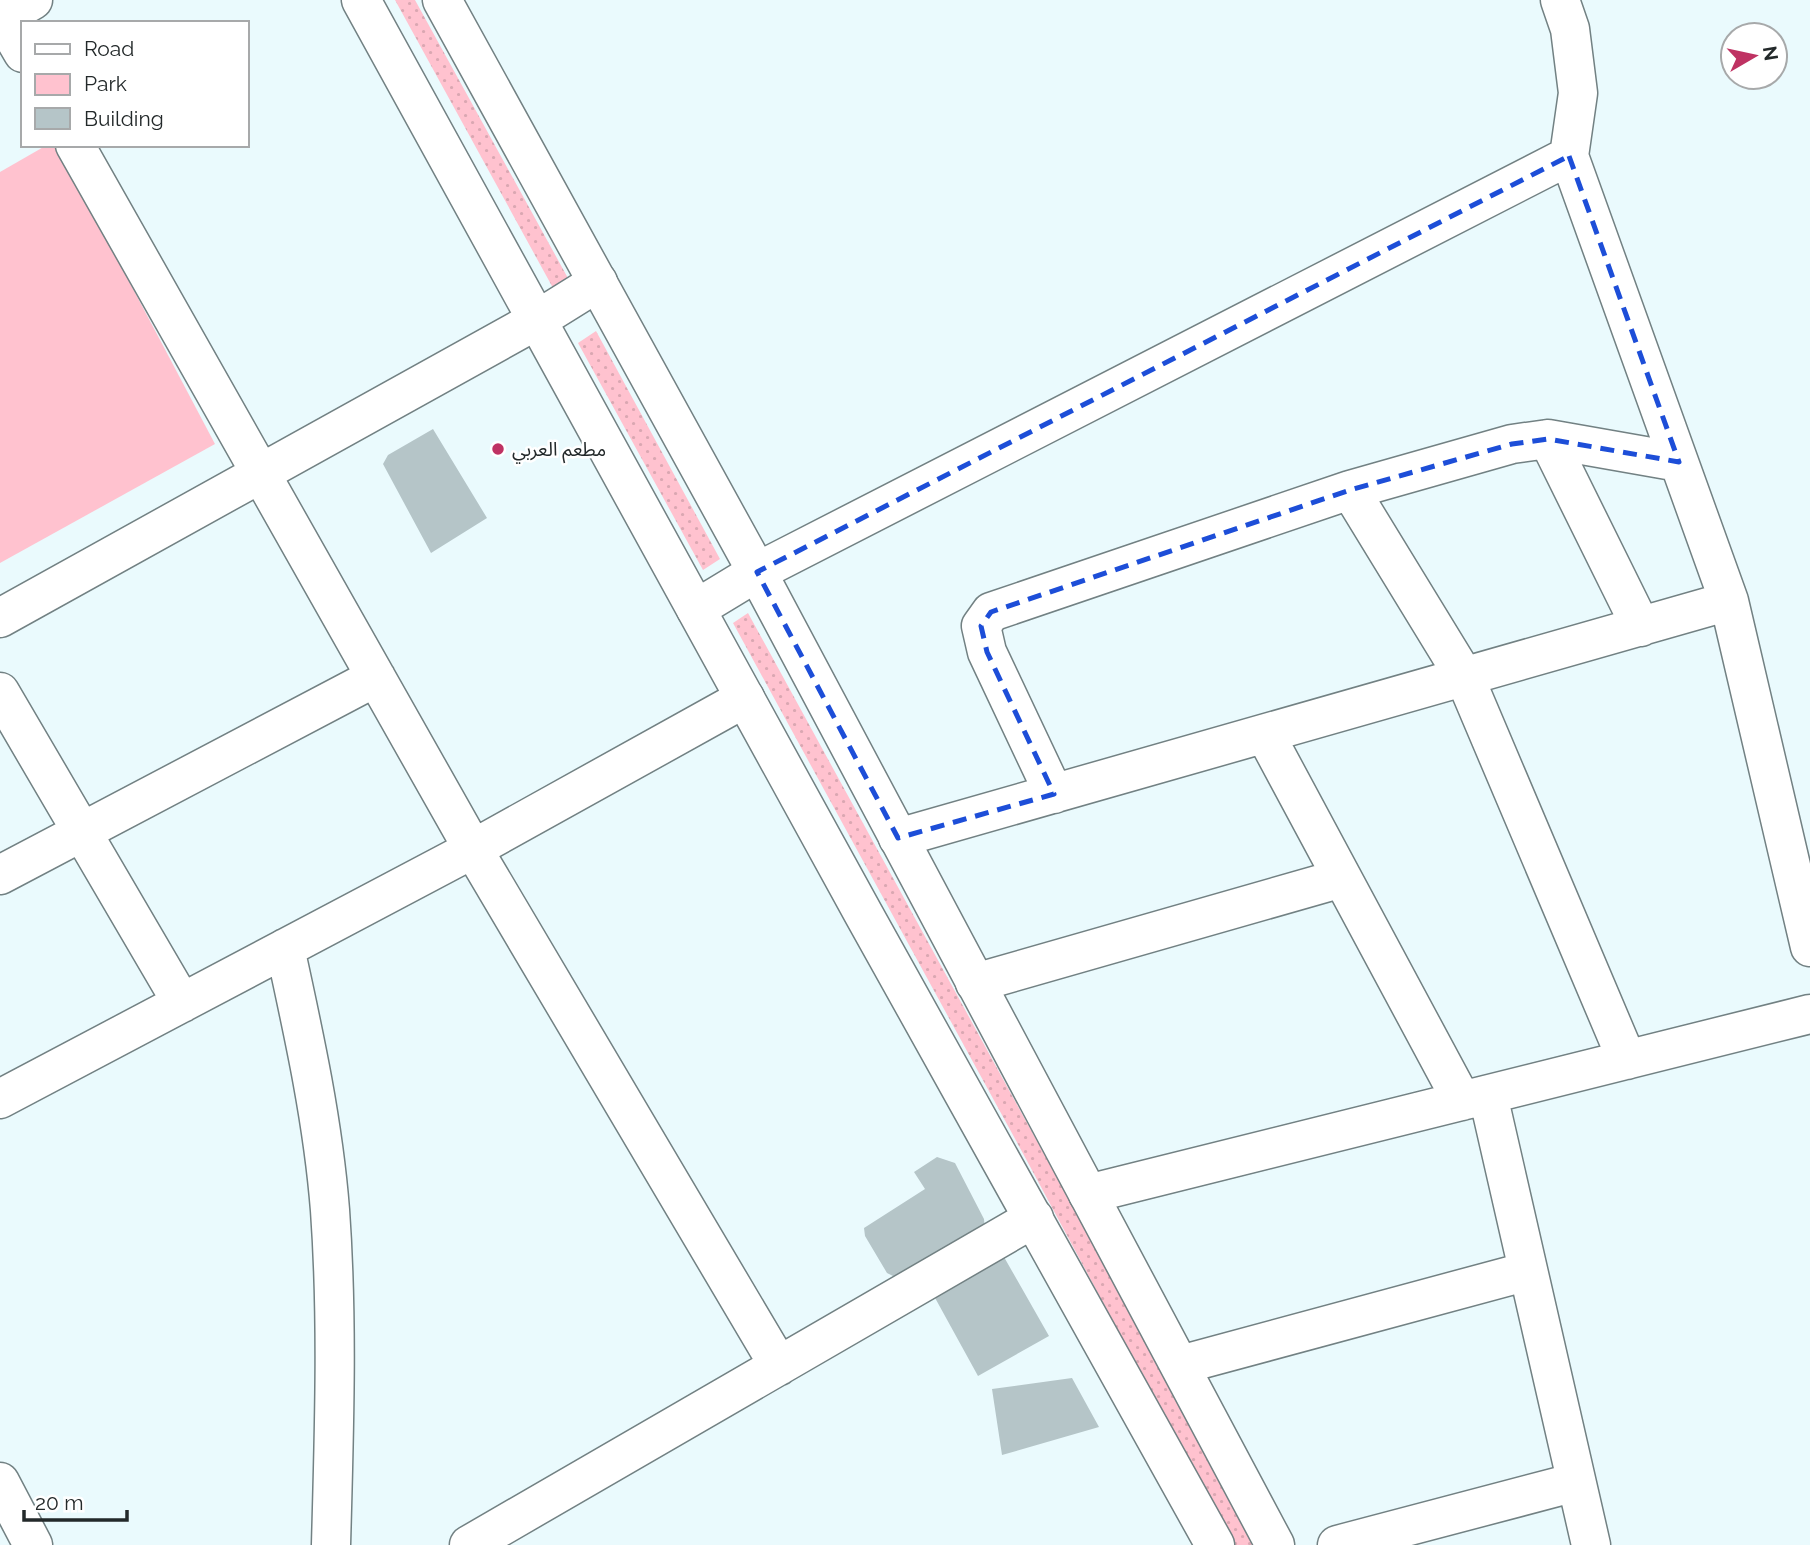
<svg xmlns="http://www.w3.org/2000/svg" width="1810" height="1545" viewBox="0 0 1810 1545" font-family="Raleway,'Noto Sans Arabic',sans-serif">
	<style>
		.grass { fill: url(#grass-dots) }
		.green { fill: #ffc2cf }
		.building { fill: #b5c5c8 }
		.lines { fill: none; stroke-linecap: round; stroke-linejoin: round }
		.minor-casing { stroke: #728183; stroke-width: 41 }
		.secondary-casing { stroke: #728183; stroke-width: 41 }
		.minor { stroke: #fff; stroke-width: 38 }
		.secondary { stroke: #fff; stroke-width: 38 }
		.marked { fill: none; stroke: #1d4ed8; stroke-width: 5; stroke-dasharray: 14 9; stroke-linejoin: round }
		.poi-dot { fill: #bf3263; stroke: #fff; stroke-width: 2.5 }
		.labels { text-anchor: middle; stroke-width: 5; stroke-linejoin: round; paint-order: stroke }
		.poi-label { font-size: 19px; fill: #23292a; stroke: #fff; text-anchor: start }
	</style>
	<defs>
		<pattern id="grass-dots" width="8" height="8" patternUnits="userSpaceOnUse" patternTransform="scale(1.75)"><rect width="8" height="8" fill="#ffc2cf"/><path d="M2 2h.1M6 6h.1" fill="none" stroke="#daa7b2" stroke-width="1.8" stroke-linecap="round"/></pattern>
	</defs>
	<rect width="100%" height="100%" fill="#eafafd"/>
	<path class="grass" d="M395 0H415L569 280 553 288Z
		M596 331 720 559 703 570 578 343Z
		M748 613 1258 1545H1233L1026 1159 733 623Z"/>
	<path class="green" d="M47 145H57L215 444 0 563V172Z"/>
	<path class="building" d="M433 429 487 518 431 553 383 464 388 455Z
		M937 1157 955 1163 984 1219 985 1230 897 1278 887 1273 865 1236 864 1228 925 1189 914 1172Z
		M1004 1257 1049 1336 978 1376 934 1296Z
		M1072 1378 1099 1427 1002 1455 992 1389Z"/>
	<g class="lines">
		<defs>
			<path id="minor" d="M1560 0 1570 29 1578 93 1569 156 1729 601
				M2 17 23 53
				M0 19 33 0
				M75 145 473 849 779 1366
				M1548 439 1641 627
				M1350 490 1465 678 1627 1060
				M696 609 757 572 1569 156
				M0 618 537 320 598 282
				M0 692 182 1003
				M1265 734 1462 1101
				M1054 794 987 652 981 626 991 612 1350 490 1512 444 1548 439 1679 462
				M898 838 1729 601 1810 947
				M0 875 376 677
				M285 948C304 1035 323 1121 330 1210 338 1322 334 1434 331 1545
				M975 983 1342 878
				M1488 1095 1591 1545
				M0 1099 473 849 745 698
				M1088 1194 1810 1014
				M1180 1365 1528 1271
				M0 1482 33 1545
				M469 1545 1034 1218
				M1337 1545 1576 1482"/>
			<path id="secondary" d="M361 0 863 913 1215 1545
				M442 0 757 572 1275 1545"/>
		</defs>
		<use href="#minor" class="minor-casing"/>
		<use href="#secondary" class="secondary-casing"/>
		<use href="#minor" class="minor"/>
		<use href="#secondary" class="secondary"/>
	</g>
	<path class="marked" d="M1569 156 1679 462 1548 439 1512 444 1350 490 991 612 981 626 987 652 1054 794 898 838 757 572Z"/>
	<circle class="poi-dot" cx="498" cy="449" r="7"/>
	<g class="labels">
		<g class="poi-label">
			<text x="512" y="456">مطعم العربي</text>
		</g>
	</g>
	<rect x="21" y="21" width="228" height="126" fill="#ffffff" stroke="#a7a9aa" stroke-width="2"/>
	<rect x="35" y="44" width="35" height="10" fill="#ffffff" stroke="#a7a9aa" stroke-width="2"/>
	<text x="84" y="56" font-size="21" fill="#23292a">Road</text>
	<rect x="35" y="74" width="35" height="21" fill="#ffc2cf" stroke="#a7a9aa" stroke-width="2"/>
	<text x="84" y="91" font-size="21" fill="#23292a">Park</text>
	<rect x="35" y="108" width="35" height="21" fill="#b5c5c8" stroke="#a7a9aa" stroke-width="2"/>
	<text x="84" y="126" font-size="21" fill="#23292a">Building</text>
	<g transform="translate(1754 56) rotate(81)"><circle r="33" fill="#ffffff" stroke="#a7a9aa" stroke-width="2"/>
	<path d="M0-5L12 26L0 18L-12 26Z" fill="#bf3263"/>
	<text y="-10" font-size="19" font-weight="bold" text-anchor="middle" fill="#23292a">N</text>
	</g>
	<path d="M24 1510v10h103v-10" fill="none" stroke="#23292a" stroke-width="3.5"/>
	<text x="35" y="1510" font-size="21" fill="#23292a" stroke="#ffffff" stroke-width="5" paint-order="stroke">20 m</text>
</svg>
